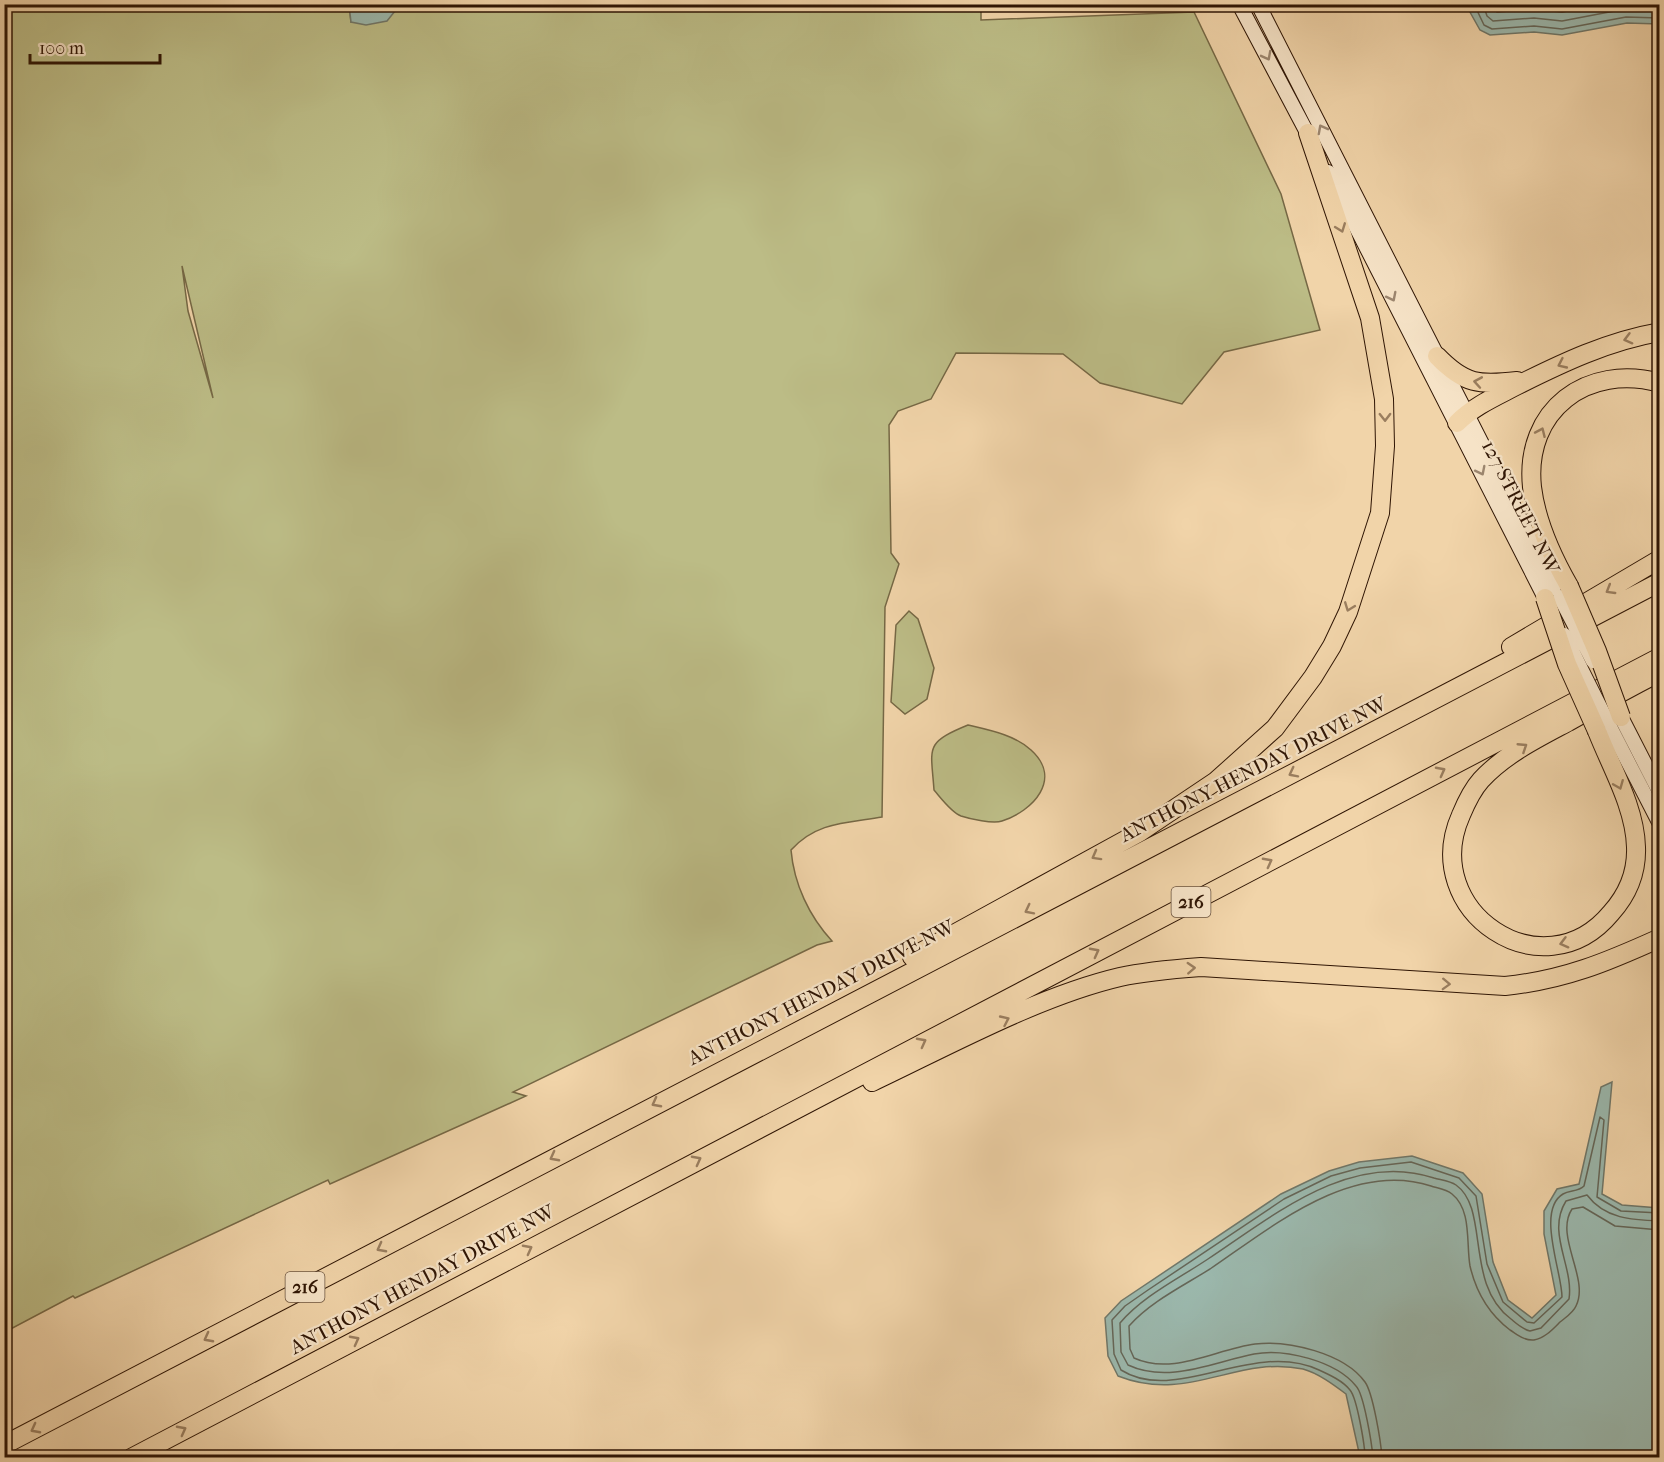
<svg xmlns="http://www.w3.org/2000/svg" width="1664" height="1462" viewBox="0 0 1664 1462" font-family="'IM FELL French Canon',serif">
	<style>
		.green { fill: #bcbc86; stroke: #766845; stroke-width: 1.5; fill-rule: evenodd }
		.water { fill: #9bb8ad; stroke: #707769; stroke-width: 1.5 }
		.lines { fill: none; stroke-linecap: round; stroke-linejoin: round }
		.shore { stroke: #656658; stroke-width: 1.5 }
		.secondary-casing { stroke: #2f1504; stroke-width: 16 }
		.highway-casing { stroke: #2f1504; stroke-width: 20 }
		.secondary { stroke: #f6e3c7; stroke-width: 14 }
		.highway { stroke: #f1d4a9; stroke-width: 18 }
		.secondary-bridge-casing { stroke: #2f1504; stroke-width: 16; stroke-linecap: butt }
		.highway-bridge-casing { stroke: #2f1504; stroke-width: 20; stroke-linecap: butt }
		.secondary-bridge { stroke: #f6e3c7; stroke-width: 14 }
		.highway-bridge { stroke: #f1d4a9; stroke-width: 18 }
		.oneway { stroke: #9c866f }
		.oneway2 { stroke: #9a7e5f }
		.labels { text-anchor: middle; stroke-width: 4.5; stroke-linejoin: round; paint-order: stroke }
		.shield { fill: #f6e3c7; stroke: #6b533e; stroke-width: 1.5 }
		.shield-label { font-size: 18px; font-weight: bold; fill: #2f1504 }
		.street-label { font-size: 20px; fill: #2f1504; stroke: #f6e3c7 }
	</style>
	<rect width="100%" height="100%" fill="#f1d4a9"/>
	<filter id="stains"><feTurbulence type="fractalNoise" baseFrequency=".00333" numOctaves="4"/><feColorMatrix values="0 0 0 0 .2 0 0 0 0 .09 0 0 0 0 .02 0 0 0 .5 -.17"/></filter>
	<radialGradient id="worn" r=".72"><stop offset=".6" stop-color="#630" stop-opacity="0"/><stop offset="1" stop-color="#630" stop-opacity=".3"/></radialGradient>
	<path class="green" d="M394 4H981V20L1194 12 1281 194 1320 330 1224 352 1182 404 1100 383 1063 354 956 353 931 399 898 411 889 425 891 553 899 564 885 607 882 817C846 823 816 822 791 850 794 884 809 916 832 941L817 945 513 1092 526 1096 330 1184 328 1180 75 1298 73 1296 5 1332V5H349L351 22 395 11ZM182 266 213 398 188 311Z
		M909 611 918 619 934 668 927 699 905 714 891 702 896 625Z
		M968 725C989 730 1015 735 1031 750 1063 779 1033 811 1002 821 993 824 970 819 961 816 951 812 941 798 934 790 931 747 924 743 968 725Z"/>
	<path class="water" d="M349 5H394L395 11 387 21 366 25 351 22Z
		M1466 5H1659V24L1627 23 1562 35 1534 32 1490 35 1480 30Z
		M1612 1082 1602 1194 1622 1205 1659 1208V1457H1360L1346 1394C1334 1385 1318 1373 1303 1369 1236 1355 1189 1404 1118 1376L1108 1356 1105 1318 1121 1301 1281 1194 1329 1171 1359 1162 1412 1156 1463 1173 1482 1194 1493 1262 1508 1300 1532 1318 1556 1295 1544 1234V1211L1557 1189 1579 1184 1601 1087Z"/>
	<g class="lines">
		<path class="shore" d="M1474 4 1484 25 1492 29 1534 26 1562 29 1626 17 1660 18
			M1483 4 1487 16 1493 21 1534 18 1562 21 1625 9 1660 10
			M1492 4 1497 12 1534 9 1562 12 1604 4
			M1365 1458C1365 1446 1357 1398 1350 1390 1343 1381 1330 1375 1319 1370 1254 1339 1176 1405 1121 1370L1114 1354 1112 1320 1125 1306 1148 1290 1284 1199 1331 1176 1360 1168 1411 1162 1459 1178 1476 1196 1487 1264 1503 1302 1527 1322 1534 1323 1562 1297C1562 1272 1536 1210 1563 1194 1570 1190 1578 1192 1584 1186L1600 1117 1604 1120 1597 1197 1621 1211 1660 1213
			M1373 1458C1372 1445 1364 1394 1356 1386 1336 1361 1284 1348 1254 1354 1213 1362 1169 1384 1128 1365L1121 1352 1120 1323C1143 1296 1178 1279 1208 1259 1273 1216 1351 1150 1434 1178 1441 1180 1450 1181 1456 1185 1490 1209 1464 1284 1511 1319 1517 1324 1522 1329 1530 1331L1541 1328 1569 1299C1574 1266 1546 1233 1566 1201L1587 1195C1605 1219 1632 1220 1660 1221
			M1382 1458C1381 1442 1373 1393 1365 1382 1344 1353 1288 1340 1255 1344 1216 1349 1173 1376 1134 1358L1130 1349 1129 1326C1150 1302 1183 1286 1210 1269 1272 1227 1351 1160 1431 1186 1437 1188 1446 1189 1452 1194 1472 1210 1466 1243 1470 1266 1476 1292 1489 1314 1510 1330 1518 1335 1525 1341 1534 1340 1545 1338 1553 1329 1560 1322 1566 1317 1573 1313 1576 1306 1590 1279 1554 1236 1572 1209L1583 1207 1615 1226 1660 1230"/>
		<defs>
			<path id="secondary" d="M1239 4 1312 142
				M1258 4 1560 597
				M1328 172 1545 598
				M1621 717 1660 793
				M1608 723 1660 824"/>
			<path id="highway" d="M1437 356C1465 385 1479 385 1517 381
				M1457 423C1474 406 1495 397 1516 386 1562 363 1608 341 1660 332
				M1569 586C1553 558 1536 520 1532 487 1524 410 1587 363 1660 383
				M1511 647 1660 559
				M1597 731C1611 767 1635 807 1636 847 1637 872 1628 894 1611 913 1543 995 1418 911 1461 815 1466 803 1472 790 1481 780 1505 754 1538 738 1568 722 1598 705 1629 688 1660 672
				M912 957 1140 832 1216 781 1275 728 1313 677 1332 646 1348 612 1380 513 1385 446 1384 399 1370 318 1308 133
				M872 1082C948 1046 1039 996 1120 977 1147 971 1174 969 1201 967L1505 986C1564 980 1607 962 1660 938
				M4 1445 1660 582
				M131 1458 1660 657"/>
		</defs>
		<use href="#secondary" class="secondary-casing"/>
		<use href="#highway" class="highway-casing"/>
		<use href="#secondary" class="secondary"/>
		<use href="#highway" class="highway"/>
		<defs>
			<path id="secondary-bridge" d="M1560 597 1593 661
				M1564 635 1608 723"/>
			<path id="highway-bridge" d="M1569 586 1597 651 1621 717
				M1545 598 1567 664 1597 731"/>
		</defs>
		<use href="#secondary-bridge" class="secondary-bridge-casing"/>
		<use href="#highway-bridge" class="highway-bridge-casing"/>
		<use href="#secondary-bridge" class="secondary-bridge"/>
		<use href="#highway-bridge" class="highway-bridge"/>
	</g>
	<defs><path id="oneway-chevron" d="M-2-3.5L2.5 0L-2 3.5" fill="none" stroke-width="1.6" stroke-linecap="round" stroke-linejoin="round" transform="scale(1.5)"/></defs>
	<g class="oneway">
		<use href="#oneway-chevron" transform="translate(1267 56) rotate(62)"/>
		<use href="#oneway-chevron" transform="translate(1322 129) rotate(-118)"/>
		<use href="#oneway-chevron" transform="translate(1392 297) rotate(63)"/>
		<use href="#oneway-chevron" transform="translate(1481 471) rotate(63)"/>
	</g>
	<g class="oneway2">
		<use href="#oneway-chevron" transform="translate(1341 228) rotate(69)"/>
		<use href="#oneway-chevron" transform="translate(1628 339) rotate(165)"/>
		<use href="#oneway-chevron" transform="translate(1562 364) rotate(155)"/>
		<use href="#oneway-chevron" transform="translate(1478 382) rotate(-170)"/>
		<use href="#oneway-chevron" transform="translate(1385 417) rotate(89)"/>
		<use href="#oneway-chevron" transform="translate(1541 432) rotate(-66)"/>
		<use href="#oneway-chevron" transform="translate(1610 590) rotate(149)"/>
		<use href="#oneway-chevron" transform="translate(1349 607) rotate(111)"/>
		<use href="#oneway-chevron" transform="translate(1523 747) rotate(-33)"/>
		<use href="#oneway-chevron" transform="translate(1441 771) rotate(-28)"/>
		<use href="#oneway-chevron" transform="translate(1293 773) rotate(153)"/>
		<use href="#oneway-chevron" transform="translate(1619 785) rotate(68)"/>
		<use href="#oneway-chevron" transform="translate(1096 856) rotate(151)"/>
		<use href="#oneway-chevron" transform="translate(1268 862) rotate(-28)"/>
		<use href="#oneway-chevron" transform="translate(1029 910) rotate(153)"/>
		<use href="#oneway-chevron" transform="translate(1564 943) rotate(165)"/>
		<use href="#oneway-chevron" transform="translate(1095 952) rotate(-28)"/>
		<use href="#oneway-chevron" transform="translate(1191 968) rotate(-3)"/>
		<use href="#oneway-chevron" transform="translate(1446 984) rotate(2)"/>
		<use href="#oneway-chevron" transform="translate(1005 1020) rotate(-25)"/>
		<use href="#oneway-chevron" transform="translate(922 1042) rotate(-28)"/>
		<use href="#oneway-chevron" transform="translate(656 1103) rotate(152)"/>
		<use href="#oneway-chevron" transform="translate(554 1157) rotate(152)"/>
		<use href="#oneway-chevron" transform="translate(697 1160) rotate(-28)"/>
		<use href="#oneway-chevron" transform="translate(381 1248) rotate(152)"/>
		<use href="#oneway-chevron" transform="translate(528 1249) rotate(-28)"/>
		<use href="#oneway-chevron" transform="translate(208 1338) rotate(152)"/>
		<use href="#oneway-chevron" transform="translate(355 1340) rotate(-28)"/>
		<use href="#oneway-chevron" transform="translate(35 1429) rotate(152)"/>
		<use href="#oneway-chevron" transform="translate(182 1430) rotate(-28)"/>
	</g>
	<g class="labels">
		<g class="shield">
			<rect x="1171.5" y="887" width="39" height="30" rx="4.5"/>
			<rect x="285.5" y="1272" width="39" height="30" rx="4.5"/>
		</g>
		<g class="shield-label">
			<text x="1191" y="908">216</text>
			<text x="305" y="1293">216</text>
		</g>
		<g class="street-label">
			<text transform="translate(1521 507) rotate(63)" y="7">127 STREET NW</text>
			<text transform="translate(1253 769) rotate(-27)" y="7">ANTHONY HENDAY DRIVE NW</text>
			<text transform="translate(821 992) rotate(-27)" y="7">ANTHONY HENDAY DRIVE NW</text>
			<text transform="translate(422 1279) rotate(-28)" y="7">ANTHONY HENDAY DRIVE NW</text>
		</g>
	</g>
	<rect width="1664" height="1462" fill="none" stroke="#f1d4a9" stroke-width="24"/>
	<rect x="6" y="6" width="1652" height="1450" fill="none" stroke="#2f1504" stroke-width="3"/>
	<rect x="12" y="12" width="1640" height="1438" fill="none" stroke="#2f1504" stroke-width="1.5"/>
	<path d="M30 54v9h130v-9" fill="none" stroke="#2f1504" stroke-width="3"/>
	<text x="39" y="54" font-size="18" fill="#2f1504" stroke="#f6e3c7" stroke-width="4.5" paint-order="stroke">100 m</text>
	<rect width="100%" height="100%" filter="url(#stains)"/>
	<rect width="100%" height="100%" fill="url(#worn)"/>
</svg>
